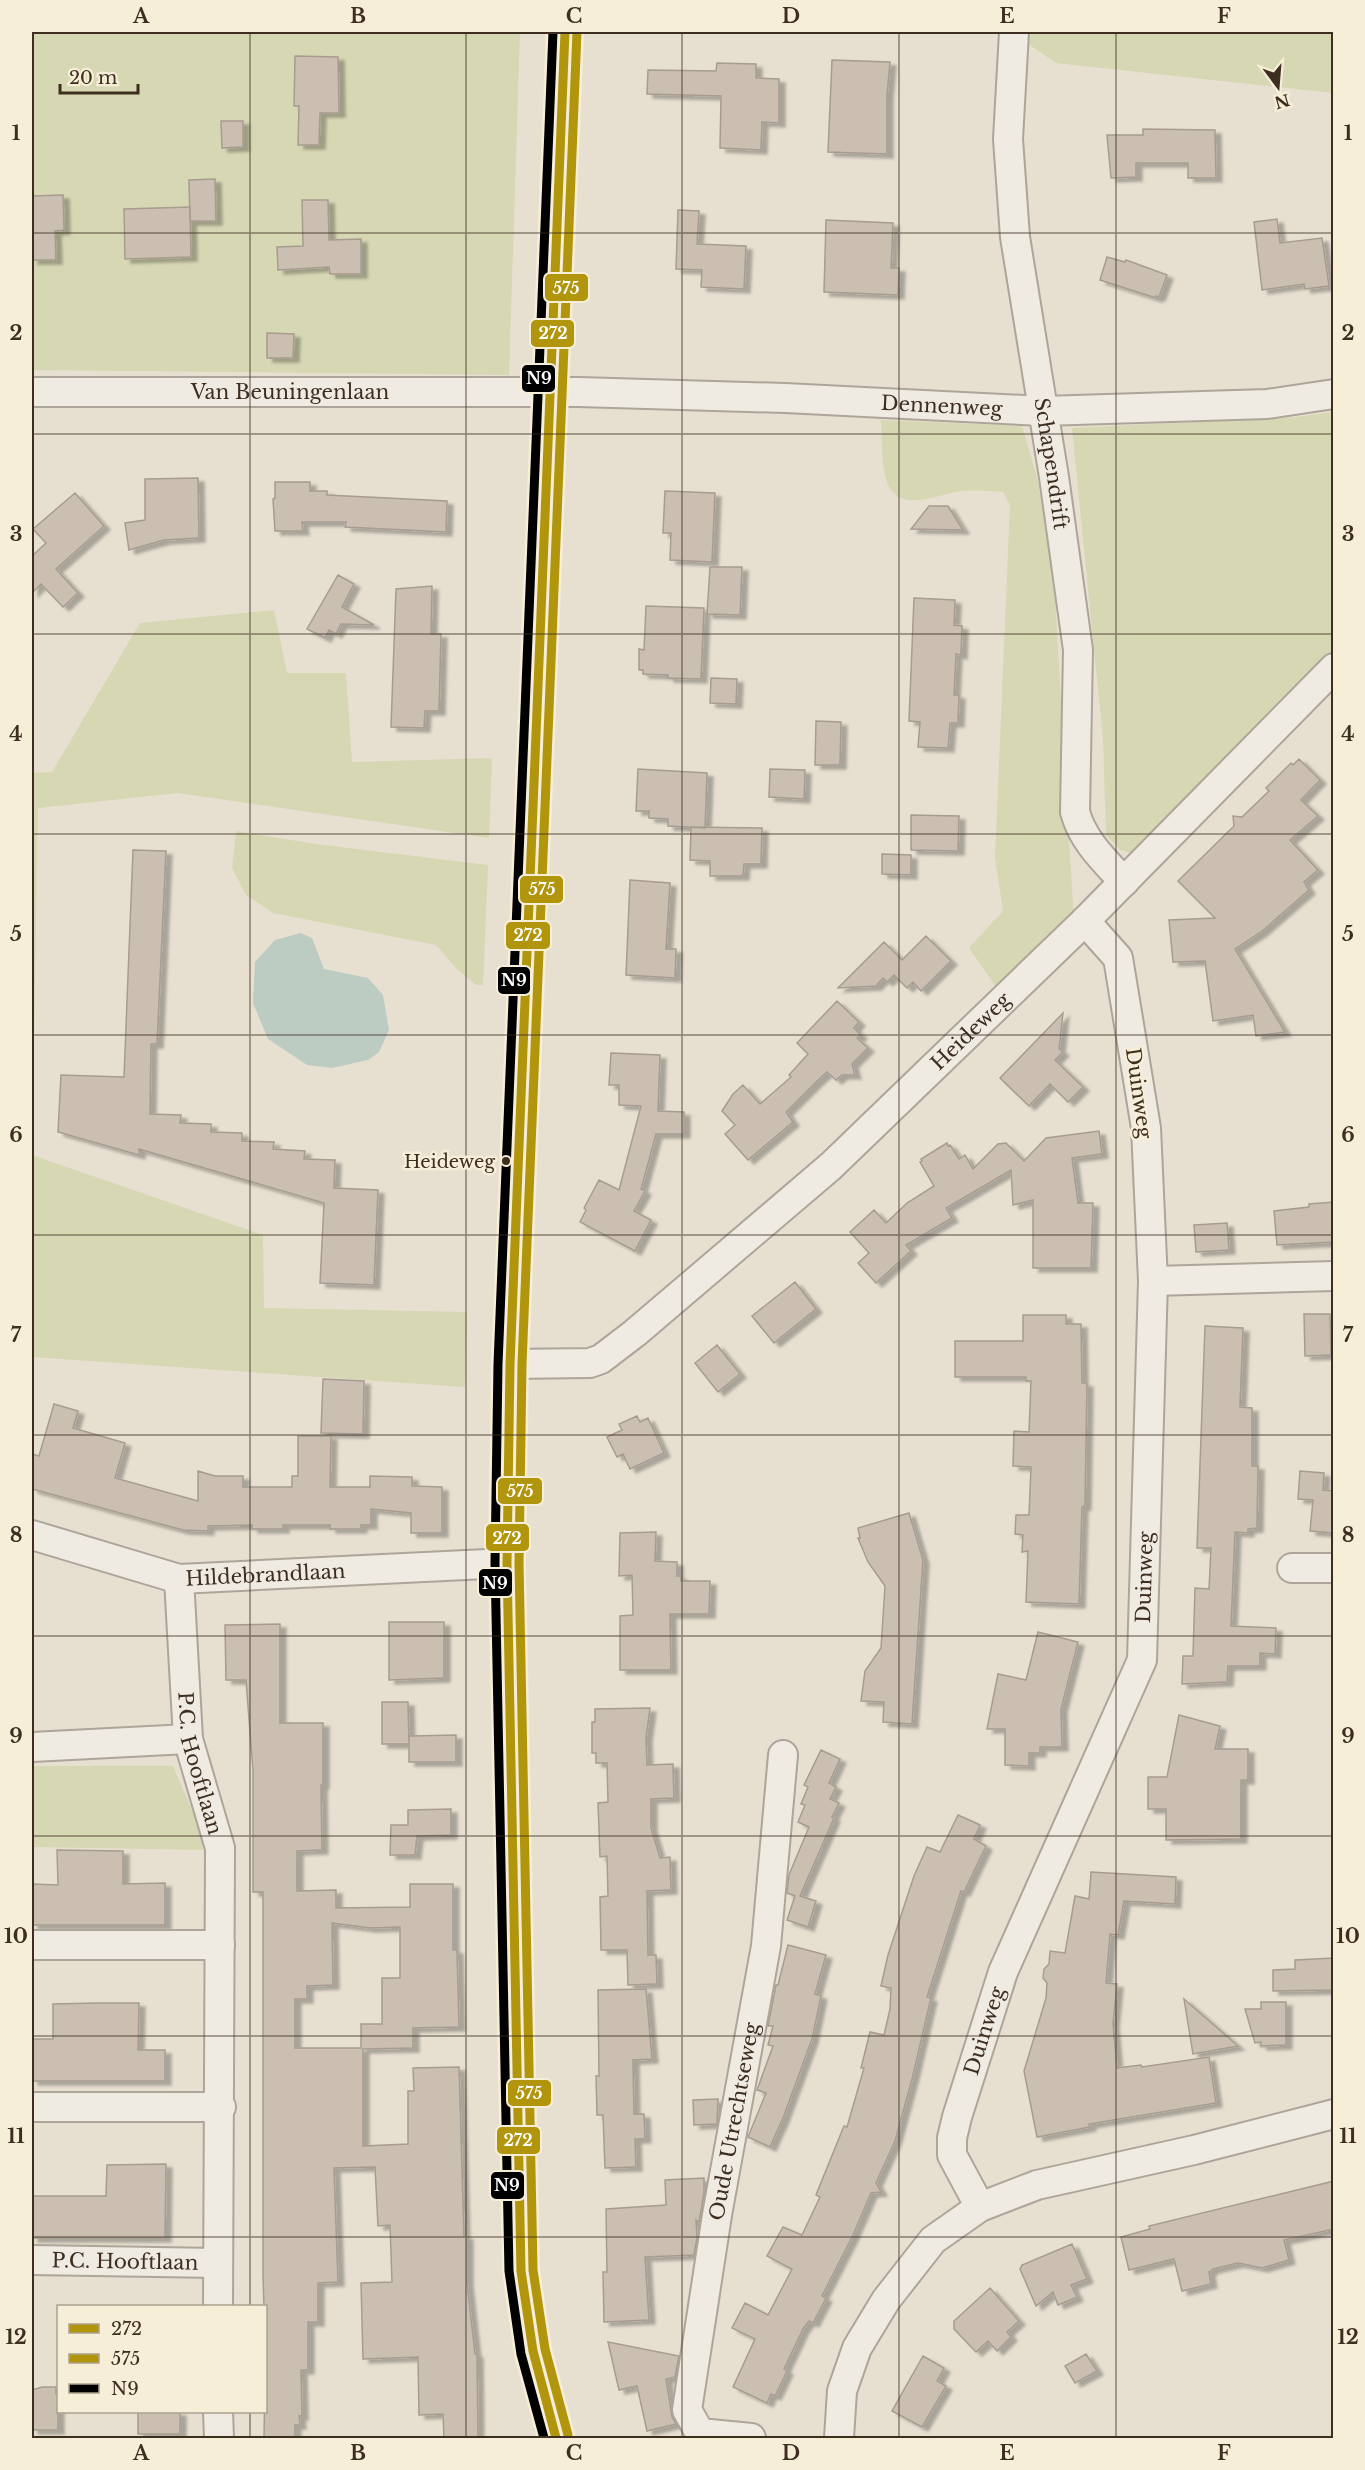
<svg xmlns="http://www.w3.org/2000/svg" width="1365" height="2470" viewBox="0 0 1365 2470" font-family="'Libre Baskerville',serif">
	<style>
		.green { fill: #d6d7b3 }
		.water { fill: #bcccc2 }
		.building { fill: #cbbfb2; stroke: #a89c90; stroke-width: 1.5; fill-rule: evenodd; filter: url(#shadow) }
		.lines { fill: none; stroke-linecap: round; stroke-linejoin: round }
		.minor-casing { stroke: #ada599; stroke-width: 32 }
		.secondary-casing { stroke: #9c958a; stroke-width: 36 }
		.minor { stroke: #efebe3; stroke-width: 28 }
		.secondary { stroke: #efebe3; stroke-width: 33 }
		.bus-1-casing { stroke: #f7eed8; stroke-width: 14 }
		.bus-2-casing { stroke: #f7eed8; stroke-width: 14 }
		.bus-3-casing { stroke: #f7eed8; stroke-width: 14 }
		.bus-1 { stroke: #b0950d; stroke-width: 9 }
		.bus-2 { stroke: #b0950d; stroke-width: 9 }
		.bus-3 { stroke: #000; stroke-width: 9 }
		.grid { fill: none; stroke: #3d2e20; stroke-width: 1.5; stroke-opacity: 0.55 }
		.bus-dot { fill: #3d2e20; stroke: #f7eed8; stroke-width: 2 }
		.labels { text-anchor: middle; stroke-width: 5; stroke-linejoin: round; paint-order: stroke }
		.bus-label { font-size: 18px; fill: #3d2e20; stroke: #f7eed8; text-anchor: end }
		.street-label { font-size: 20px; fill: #3d2e20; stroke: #f7eed8 }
		.line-badge { stroke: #f7eed8; stroke-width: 2 }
		.badge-label { font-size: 16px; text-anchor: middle; font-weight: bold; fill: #fff }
		.neatline { fill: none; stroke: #3d2e20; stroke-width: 2 }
		.grid-label { font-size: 20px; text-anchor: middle; font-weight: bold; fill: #3d2e20 }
	</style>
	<defs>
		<filter id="shadow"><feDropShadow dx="6" dy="4" stdDeviation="1.5" flood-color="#0004"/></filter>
	</defs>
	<rect width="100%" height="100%" fill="#e7e0d1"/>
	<path class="green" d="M32 32H520L509 375 32 370Z
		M1028 32H1333V93L1056 63 1025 42Z
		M1333 412V657L1141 856 1120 850 1106 835 1103 739 1072 428 1296 417Z
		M881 420 1022 426 1037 477 1053 564 1074 921 1001 994 969 948 1003 911 995 858 1010 505 1003 492C990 491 976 490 962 491 937 494 897 516 886 479 881 463 882 437 881 420Z
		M274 610 287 673H346L352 762 492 758 489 838 178 793 38 808 32 1155 263 1235 264 1308 467 1312 465 1387 32 1357V773L52 772 140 623Z
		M236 831 316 844 488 865 483 985H476L457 969 436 945 273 913 246 895 232 868Z
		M32 1766H173L209 1850 32 1847Z"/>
	<path class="water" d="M301 933 312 938 324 969 368 978 383 995 389 1030 379 1052 368 1060 332 1068 307 1065 268 1039 253 1003 255 962 275 940Z"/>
	<path class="building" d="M295 56 338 57 339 113H320L319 145H298L299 106H294Z
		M832 60 890 62 887 95V154L828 152Z
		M717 63 756 64V78L779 79V123L762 122 761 150 720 148 721 96 647 94 648 70 716 71Z
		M221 121H243V147L222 148Z
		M1143 129 1215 130 1216 178H1188V163H1136V177L1111 178 1107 135H1143Z
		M215 179 216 221H190L189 180Z
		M63 195 64 230 55 231 56 260H32V196Z
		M302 200H328L329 240 361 239V274H330L329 267 278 270 277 247 303 246Z
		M190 207 191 257 125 259 124 209Z
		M678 210 699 211 697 244 746 246 744 289 701 287 702 270 676 269Z
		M1277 219 1280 243 1322 238 1329 286 1305 289 1304 284 1262 290 1254 222Z
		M826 220 893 223 891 268H899L898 295 824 292Z
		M1107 257 1125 262 1126 260 1167 275 1159 297 1156 296V298L1100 280Z
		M267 333 294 334 293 358H267Z
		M198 478 199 538 164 540 129 550 125 523 145 520V479Z
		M275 482H310V491H327V495L447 501 446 532 345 527 346 522H302L303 531H275L273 499 275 498Z
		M665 491 715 493 712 562 670 560 671 533H663Z
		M75 493 104 526 56 569 78 593 63 607 41 584 32 593V556L46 543 33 529Z
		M929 506H948L963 530 911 529Z
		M710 567H742L740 615 707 614Z
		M338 575 354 584 342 607 374 625 341 624 336 634 329 630 325 638 307 629Z
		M432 586 431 634H441L439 711H425L424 728 391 727 396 589Z
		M914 598 955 600 954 625 962 626 961 655 956 654 954 695H959L958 723H950L948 748 918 747 920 722 909 721Z
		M646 606 704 608 701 679 668 678V675L643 674V670H639V649L644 650Z
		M711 678 737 679 736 704 710 703Z
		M816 721 841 722 840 765H815Z
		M1299 759 1320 780 1301 800 1318 816 1290 840 1318 870 1304 882 1309 890 1261 932 1235 949 1285 1032 1256 1036 1253 1015 1213 1021 1205 961 1173 962 1169 920 1215 918 1178 881 1234 826 1233 816 1242 817 1269 791 1266 788 1291 763 1293 765Z
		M638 769 707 773 705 828 668 826V819L649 818V811H636Z
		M770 769 805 770 804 799 769 797Z
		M911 815 959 816 958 851 911 850Z
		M691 827 762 828 761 864H744L743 876H710V861L690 860Z
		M133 850 166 851 157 1044H151L150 1114 181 1115 180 1123 211 1124V1132L242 1133V1141L274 1142 273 1149 305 1151 304 1159 335 1160 334 1188 378 1190 374 1285 320 1283 324 1203 139 1149V1155L58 1132 61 1075 124 1077Z
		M882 854 911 855V875L882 874Z
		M630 880 670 883 666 949H676L675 978 626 975Z
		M926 936 951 961 921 991 913 982 907 988 894 975 887 982 883 978 876 986 838 988 884 942 902 960Z
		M837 1001 859 1022 854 1028 861 1035 857 1038 868 1048 852 1064 855 1075H842L836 1080 827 1072 817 1081 786 1112 793 1122 748 1160 725 1134 735 1125 722 1111 733 1094 743 1085 760 1104 791 1077 789 1075 808 1054 797 1043Z
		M1063 1013 1059 1049 1063 1052 1055 1060 1083 1087 1068 1102 1050 1084 1029 1106 1000 1078Z
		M611 1053 660 1055 658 1111 684 1112V1134H656L641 1189 645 1191 634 1211 651 1220 635 1251 580 1222 586 1210 584 1208 599 1180 619 1190 641 1106 619 1105V1085H609Z
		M1099 1131 1102 1154 1072 1158 1078 1203H1093L1091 1268H1033V1200L1013 1205 1011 1170 946 1208 952 1218 906 1245 911 1251 876 1283 858 1263 869 1253 850 1232 874 1210 886 1223 907 1203 934 1186 920 1162 922 1161 921 1159 947 1143 948 1146 950 1145 959 1159 965 1155 973 1169 998 1144 1006 1143 1024 1161 1046 1138Z
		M1334 1202V1242L1277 1245 1274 1211 1309 1207V1204Z
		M1227 1223 1229 1250 1196 1252 1194 1225Z
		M795 1282 816 1309 774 1343 752 1316Z
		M1304 1314H1330L1331 1355 1305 1356Z
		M1023 1315H1066V1324H1081L1082 1383H1087L1085 1506 1082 1507 1079 1604 1026 1602 1028 1551 1022 1552 1023 1535 1015 1534 1016 1515H1029L1031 1467 1013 1466 1014 1431 1029 1432 1031 1381H1026V1377H955V1341H1023Z
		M1205 1326 1243 1328 1240 1407 1252 1408V1466H1258L1257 1528 1248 1529V1533L1235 1532 1231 1626 1276 1628 1275 1654 1260 1653V1666H1228L1227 1682 1182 1684 1183 1656H1193L1195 1588 1209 1589 1211 1548H1197Z
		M717 1345 740 1374 718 1392 695 1363Z
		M323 1379 364 1381 363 1434 321 1433Z
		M54 1404 78 1411 73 1428 125 1443 115 1478 198 1501V1471L215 1476H243V1487H292V1476H298V1436H331L330 1487H370V1476L412 1477V1486L442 1487V1533H411V1513L371 1509V1525H361V1529H330V1525H283V1529H252V1525L208 1526V1531L183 1530 32 1489V1454L39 1456Z
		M637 1416 640 1422 648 1418 664 1453 630 1469 623 1454 617 1457 607 1437 622 1430 619 1424Z
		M1300 1471 1324 1473 1323 1490 1334 1491V1533L1310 1531 1313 1500 1298 1499Z
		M909 1513 923 1560 912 1724 883 1722 884 1702 861 1701 865 1671 881 1648 885 1586 868 1562 858 1538H860L858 1528Z
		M656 1532 655 1561 677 1562V1576H681V1581H710L709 1614H670L671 1670H620V1616L633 1615 632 1575 619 1576 620 1533Z
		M389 1622H444V1678L389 1680Z
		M280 1624V1723H323V1785H321L322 1850 297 1851V1891L336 1890V1908L410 1907V1884H453V1950H457L459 2027 413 2028V2048L363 2049V2146L408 2144V2091H414L413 2068 459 2067 464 2236H467V2283L475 2354H477L478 2439H444L443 2414 419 2415 418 2357 363 2359 361 2283 392 2282 390 2225 378 2226 375 2167 334 2168 338 2282 318 2283V2322H308V2370H301L302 2416H299L300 2425H295V2439H264L266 2307H264L263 2275V1892H253V1771L246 1680H226L225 1625ZM332 1923 370 1928 400 1927V1978H382V2024H361V2048H295V1999H307V1986L333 1985Z
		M1038 1632 1078 1642 1061 1709 1062 1747H1040V1753H1029V1766L1005 1765V1729H987L998 1674 1026 1680Z
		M382 1702H408L409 1744H382Z
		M650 1708 646 1738 647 1765 673 1764 674 1798 651 1799V1828L660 1858 670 1857 671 1890 647 1891 648 1955H656L657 1984 628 1985 627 1950H601L600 1897 608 1896 607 1856 600 1857 598 1803 608 1802 607 1763H596V1753H592V1722H595V1709Z
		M1179 1715 1220 1726 1215 1749H1248V1780H1241V1839L1166 1840V1809H1148V1777H1167Z
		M456 1735V1762H409V1736Z
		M821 1750 840 1759 829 1783 836 1787 830 1799 839 1803 832 1817 834 1818 800 1896 816 1901 808 1927 787 1920 795 1896 787 1893 789 1875 809 1827 798 1822 805 1805 801 1804 808 1787 804 1785Z
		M451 1809V1835L417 1836 415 1855H390L391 1825H408V1810Z
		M958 1815 980 1825 974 1839 986 1846 964 1892 961 1891 927 1997 931 1998 912 2079 895 2141 876 2183 881 2192 871 2193 853 2235 822 2296 826 2298 813 2323 809 2321 803 2329 784 2369 787 2371 775 2396 771 2394 767 2403 733 2387 755 2339 732 2328 745 2303 768 2315 792 2269 767 2256 783 2227 802 2235 820 2197 816 2195 844 2126 847 2127 864 2068H861L870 2032 884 2035 890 2009 891 1988 881 1986 888 1955 914 1876 927 1847 940 1852Z
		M57 1850 123 1851V1884L165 1883V1925H32V1884L58 1885Z
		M1091 1872 1176 1877 1175 1904 1124 1901 1118 1935 1110 1934 1106 1983 1117 1984 1113 2024 1117 2068 1141 2065 1142 2067 1209 2057 1216 2103 1089 2124 1090 2127 1037 2137 1024 2071 1046 1998 1047 1983 1043 1978 1044 1969 1049 1964 1050 1951 1065 1953 1075 1896 1089 1899Z
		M788 1945 826 1955 815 1994 821 1996 812 2039 783 2118 770 2147 748 2137 766 2093 757 2090 773 2046 768 2045 773 2026H768L776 1985H778Z
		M1334 1958V1990L1273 1991V1970L1295 1969V1960Z
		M646 1989 652 2059 633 2060 634 2114H644L645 2139H635L636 2167 605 2168 603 2115H597L596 2076H599L598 1990Z
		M1184 1999 1238 2046 1193 2054Z
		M1261 2002H1286V2045L1261 2046V2042L1255 2043 1245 2009H1261Z
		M96 2003H139L138 2050H165V2081H32V2039H53V2004Z
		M718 2099 717 2124 694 2125 693 2100Z
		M166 2164 165 2238H32V2196H106L107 2165Z
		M704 2178V2193L699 2222 696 2220 697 2238 694 2255 645 2257 649 2320 604 2322 603 2272H607L606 2209 666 2205 665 2180Z
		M1334 2181V2229L1284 2240 1289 2260 1262 2268 1238 2263 1213 2269 1209 2272 1211 2284 1182 2291 1174 2259 1129 2270 1121 2237 1150 2229 1149 2226Z
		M1072 2244 1087 2279 1071 2285 1077 2297 1058 2305 1053 2292 1036 2306 1020 2269 1022 2265Z
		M990 2288 1019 2321 1007 2332 1011 2337 997 2351 988 2341 976 2352 954 2329V2321Z
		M608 2342 679 2356 675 2377 666 2379 672 2417 676 2424 647 2431 637 2386 619 2390Z
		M1086 2354 1097 2371 1075 2383 1065 2366Z
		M923 2356 944 2368 937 2381 946 2386 922 2427 892 2411Z
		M42 2387H56V2394H58V2430H32V2390Z
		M138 2412H180V2434H138Z"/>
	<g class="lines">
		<defs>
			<g id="minor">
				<path id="s1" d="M1014 32 1008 139 1015 237 1054 477 1078 650 1075 812C1083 841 1104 860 1124 882"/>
				<path id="s2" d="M32 392H579L785 398 1043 411 1267 404 1334 394"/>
				<path d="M1153 1281 1334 1276"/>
				<path id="s3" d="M510 1364 590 1363 601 1359 635 1333 831 1166 1085 921 1334 668"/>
				<path id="s4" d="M32 1535 179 1579 507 1563"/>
				<path d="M1292 1568H1334"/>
				<path id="s5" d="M179 1579 188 1739 220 1848 218 2306"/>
				<path d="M32 1747 188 1739"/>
				<path d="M32 1945H220"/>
				<path d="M32 2107H221"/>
				<path id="s6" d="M980 2207 952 2155V2138L957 2117 1003 1972 1142 1660 1153 1281 1146 1128 1118 958 1085 921"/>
				<path id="s7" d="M32 2260 218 2263"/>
				<path d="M218 2412 219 2438"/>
				<path id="s8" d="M751 2438 700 2433 687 2410 717 2215 766 1946 783 1755"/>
				<path d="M839 2438 842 2391 857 2348 886 2300 933 2240 980 2207 1037 2185 1194 2150 1334 2114"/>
			</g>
			<path id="secondary" d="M556 2438 533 2351 521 2271 507 1563 510 1364 565 32"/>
		</defs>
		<use href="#minor" class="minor-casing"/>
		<use href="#secondary" class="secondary-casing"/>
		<use href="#minor" class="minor"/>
		<use href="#secondary" class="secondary"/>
		<defs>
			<path id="bus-1" d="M556 2438 533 2351 521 2271 507 1563 510 1364 565 32"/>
			<path id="bus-2" d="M568 2435 545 2349 533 2270 519 1563 522 1364 577 32"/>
			<path id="bus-3" d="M544 2438 521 2354 509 2271 495 1563 498 1364 553 32"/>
		</defs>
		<use href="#bus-1" class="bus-1-casing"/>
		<use href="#bus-2" class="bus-2-casing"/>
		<use href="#bus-3" class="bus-3-casing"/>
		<use href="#bus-1" class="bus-1"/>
		<use href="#bus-2" class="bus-2"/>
		<use href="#bus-3" class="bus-3"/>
	</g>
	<path class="grid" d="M250 32V2306M466 32V2438M682 32V2438M899 32V2438M1116 32V2438M32 233H1334M32 434H1334M32 634H1334M32 834H1334M32 1035H1334M32 1235H1334M32 1435H1334M32 1636H1334M32 1836H1334M32 2036H1334M32 2237H1334M250 2412V2438"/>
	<circle class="bus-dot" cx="506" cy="1161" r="5"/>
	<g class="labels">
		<g class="bus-label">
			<text x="495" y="1168">Heideweg</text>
		</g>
		<g class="street-label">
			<text dy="7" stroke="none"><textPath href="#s2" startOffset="258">Van Beuningenlaan</textPath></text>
			<text dy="7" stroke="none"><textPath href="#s2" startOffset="910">Dennenweg</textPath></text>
			<text dy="7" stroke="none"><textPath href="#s1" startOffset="435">Schapendrift</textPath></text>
			<text dy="7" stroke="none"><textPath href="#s3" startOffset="586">Heideweg</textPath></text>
			<text transform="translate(1139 1093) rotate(82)" y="7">Duinweg</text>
			<text dy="7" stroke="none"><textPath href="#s4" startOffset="240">Hildebrandlaan</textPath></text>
			<text dy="7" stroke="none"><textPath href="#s6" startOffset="674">Duinweg</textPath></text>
			<text dy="7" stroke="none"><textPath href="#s5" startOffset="186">P.C. Hooftlaan</textPath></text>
			<text dy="7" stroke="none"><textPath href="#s6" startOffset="188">Duinweg</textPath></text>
			<text dy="7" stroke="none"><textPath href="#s8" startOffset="370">Oude Utrechtseweg</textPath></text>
			<text dy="7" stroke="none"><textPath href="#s7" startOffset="93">P.C. Hooftlaan</textPath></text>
		</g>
	</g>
	<g class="line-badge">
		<rect x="544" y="273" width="45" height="29" rx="6" fill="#b0950d"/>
		<rect x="530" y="319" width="45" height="29" rx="6" fill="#b0950d"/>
		<rect x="521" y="364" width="35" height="29" rx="6" fill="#000"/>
		<rect x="519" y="875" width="45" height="29" rx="6" fill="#b0950d"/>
		<rect x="505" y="921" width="46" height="29" rx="6" fill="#b0950d"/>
		<rect x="497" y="966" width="34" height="29" rx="6" fill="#000"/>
		<rect x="497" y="1477" width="46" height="28" rx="6" fill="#b0950d"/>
		<rect x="485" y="1523" width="45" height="29" rx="6" fill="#b0950d"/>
		<rect x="478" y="1568" width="35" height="29" rx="6" fill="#000"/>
		<rect x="507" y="2079" width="45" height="28" rx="6" fill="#b0950d"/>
		<rect x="496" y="2126" width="45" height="29" rx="6" fill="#b0950d"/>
		<rect x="490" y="2171" width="35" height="29" rx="6" fill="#000"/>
	</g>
	<g class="badge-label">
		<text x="566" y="294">575</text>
		<text x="553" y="339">272</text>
		<text x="539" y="384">N9</text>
		<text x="542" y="895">575</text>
		<text x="528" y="941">272</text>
		<text x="514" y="986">N9</text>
		<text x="520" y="1497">575</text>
		<text x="507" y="1544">272</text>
		<text x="495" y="1589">N9</text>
		<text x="529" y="2099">575</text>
		<text x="518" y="2146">272</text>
		<text x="507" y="2191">N9</text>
	</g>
	<rect width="1365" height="2470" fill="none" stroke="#f7eed8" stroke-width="66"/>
	<rect x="57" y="2305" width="210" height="108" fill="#f7eed8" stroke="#ada18e" stroke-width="1.5"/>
	<rect x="69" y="2324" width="30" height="9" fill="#b0950d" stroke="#ada18e" stroke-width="1.5"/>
	<text x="111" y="2335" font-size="18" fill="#3d2e20">272</text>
	<rect x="69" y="2354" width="30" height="9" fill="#b0950d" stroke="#ada18e" stroke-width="1.5"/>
	<text x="111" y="2365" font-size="18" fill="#3d2e20">575</text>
	<rect x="69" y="2384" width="30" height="9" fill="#000000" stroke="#ada18e" stroke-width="1.5"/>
	<text x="111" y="2395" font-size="18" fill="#3d2e20">N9</text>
	<g transform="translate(1278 87) rotate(164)" stroke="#f7eed8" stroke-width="4.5" paint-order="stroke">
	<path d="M0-4.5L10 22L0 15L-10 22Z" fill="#3d2e20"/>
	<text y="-9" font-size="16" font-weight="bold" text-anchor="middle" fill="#3d2e20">N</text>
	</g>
	<path d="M60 84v9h78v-9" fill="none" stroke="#3d2e20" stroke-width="3"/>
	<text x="69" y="84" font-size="18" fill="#3d2e20" stroke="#f7eed8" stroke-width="4.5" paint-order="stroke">20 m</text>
	<rect x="33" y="33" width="1299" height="2404" class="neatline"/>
	<g class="grid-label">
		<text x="141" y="23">A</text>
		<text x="358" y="23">B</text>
		<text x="574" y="23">C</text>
		<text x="791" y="23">D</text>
		<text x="1007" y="23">E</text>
		<text x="1224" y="23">F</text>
		<text x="16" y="140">1</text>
		<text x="1348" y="140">1</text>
		<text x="16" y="340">2</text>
		<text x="1348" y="340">2</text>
		<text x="16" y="541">3</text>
		<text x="1348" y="541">3</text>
		<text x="16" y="741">4</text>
		<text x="1348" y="741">4</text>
		<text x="16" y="941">5</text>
		<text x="1348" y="941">5</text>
		<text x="16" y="1142">6</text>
		<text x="1348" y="1142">6</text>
		<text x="16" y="1342">7</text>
		<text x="1348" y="1342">7</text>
		<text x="16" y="1542">8</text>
		<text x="1348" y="1542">8</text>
		<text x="16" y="1743">9</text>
		<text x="1348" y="1743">9</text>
		<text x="16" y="1943">10</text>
		<text x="1348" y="1943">10</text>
		<text x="16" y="2143">11</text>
		<text x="1348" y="2143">11</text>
		<text x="16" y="2344">12</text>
		<text x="1348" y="2344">12</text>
		<text x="141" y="2460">A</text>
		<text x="358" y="2460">B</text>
		<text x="574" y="2460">C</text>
		<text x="791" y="2460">D</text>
		<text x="1007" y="2460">E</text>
		<text x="1224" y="2460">F</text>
	</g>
</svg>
